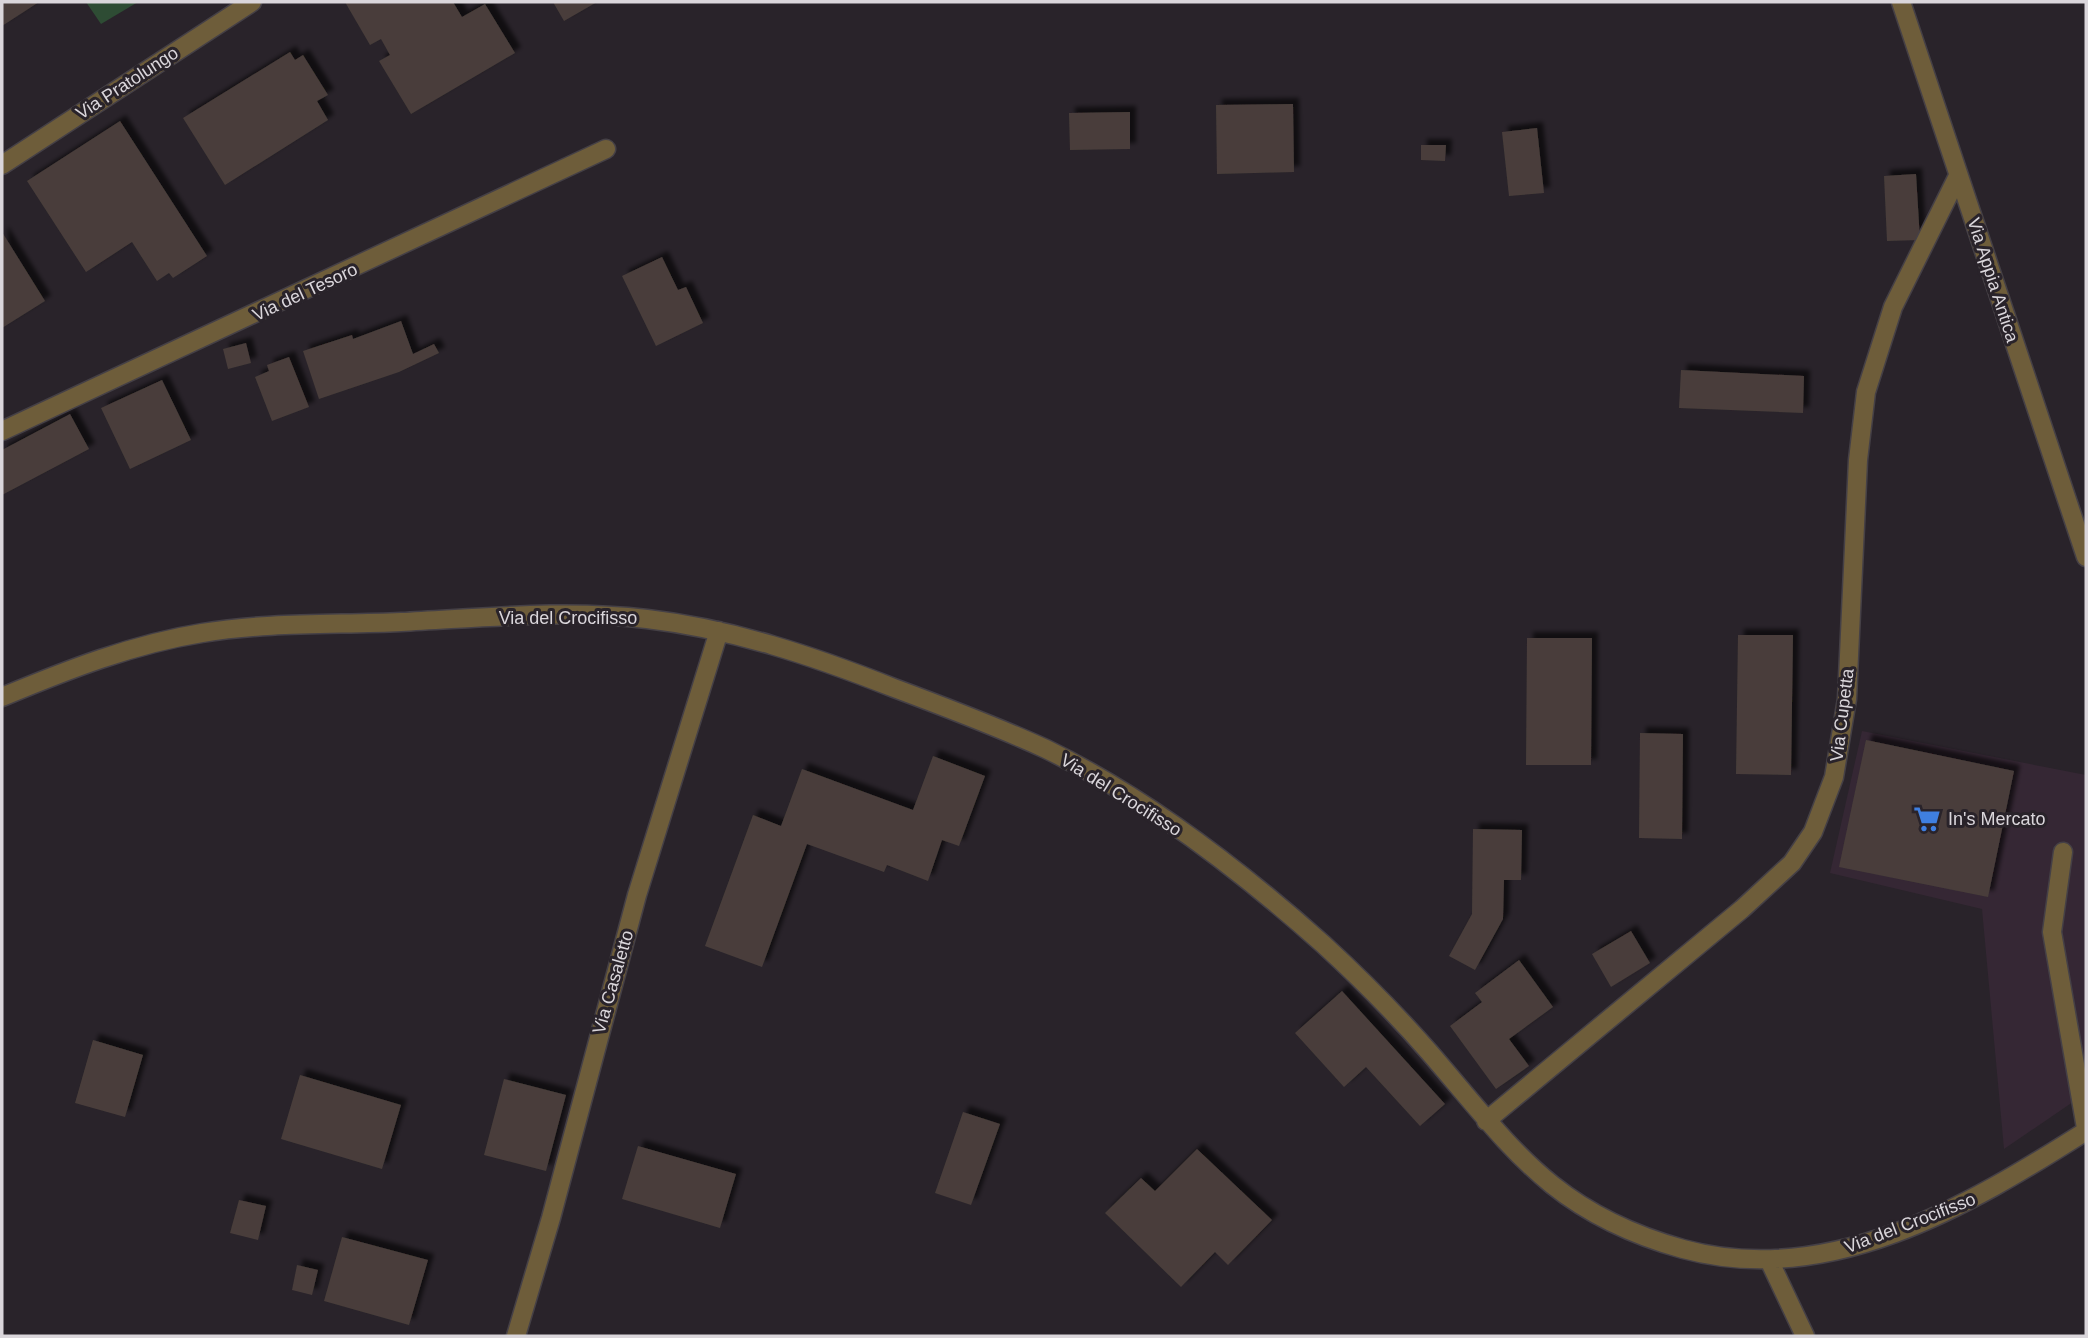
<svg xmlns="http://www.w3.org/2000/svg" width="2088" height="1338" viewBox="0 0 2088 1338" font-family="Arial,sans-serif">
	<style>
		.commercial { fill: #352734 }
		.green { fill: #2e4c34 }
		.building { fill: #483e3a; filter: url(#shadow) }
		.lines { fill: none; stroke-linecap: round; stroke-linejoin: round }
		.minor-casing { stroke: #454046; stroke-width: 21 }
		.minor { stroke: #6e5d3a; stroke-width: 18 }
		.labels { text-anchor: middle; stroke-width: 6; stroke-linejoin: round; paint-order: stroke }
		.street-label { font-size: 18px; fill: #dad6db; stroke: #29232a }
		.poi-label { font-size: 18px; fill: #dad6db; stroke: #29232a; text-anchor: start }
	</style>
	<defs>
		<filter id="shadow"><feDropShadow dx="6" dy="-6" stdDeviation="2" flood-color="#0009"/></filter>
	</defs>
	<rect width="100%" height="100%" fill="#29232a"/>
	<path class="commercial" d="M1862 731 2086 775V1093L2004 1149 1982 909 1830 873Z"/>
	<path class="green" d="M86 2H138L101 24Z"/>
	<path class="building" d="M2 2H39L2 26Z
		M345 2H453L462 17 485 4 515 53 411 114 379 61 390 55 381 39 370 45Z
		M553 2H597L564 21Z
		M290 52 295 60 303 55 328 95 317 101 328 120 225 185 183 118Z
		M1293 104 1294 172 1217 174 1216 105Z
		M1130 112V149L1070 150 1069 113Z
		M120 121 207 256 173 278 169 273 157 281 132 242 86 272 27 181Z
		M1537 128 1544 193 1509 196 1502 132Z
		M1421 145H1446L1445 161 1421 160Z
		M1916 174 1920 240 1887 241 1884 176Z
		M2 232 45 301 2 328Z
		M662 257 678 290 686 287 703 323 656 346 622 276Z
		M401 321 413 354 434 344 439 353 399 372 319 399 303 351 352 335 353 339Z
		M246 343 251 363 228 369 223 349Z
		M289 357 309 407 272 421 255 377 269 371 267 365Z
		M1681 370 1804 376 1803 413 1679 408Z
		M162 380 191 440 130 469 101 408Z
		M70 414 89 449 2 495V450Z
		M1738 635H1793L1791 775 1736 774Z
		M1527 638H1592L1591 765H1526Z
		M1640 733 1683 734 1682 839 1639 838Z
		M1866 740 2014 771 1988 897 1839 867Z
		M933 756 985 776 959 846 942 840 928 881 887 865 884 872 807 844 762 967 705 946 753 815 781 826 802 769 913 810Z
		M1473 829 1522 830 1521 880H1504L1503 919 1475 970 1449 956 1472 914Z
		M1631 931 1650 963 1611 987 1592 954Z
		M1519 960 1553 1007 1509 1039 1529 1066 1496 1089 1450 1026 1482 1002 1475 993Z
		M1342 991 1445 1104 1420 1126 1366 1067 1344 1087 1295 1033Z
		M93 1040 143 1055 125 1117 75 1103Z
		M300 1075 401 1105 382 1169 281 1139Z
		M504 1079 566 1095 546 1171 484 1155Z
		M963 1112 1000 1124 971 1205 935 1193Z
		M638 1146 736 1174 720 1228 622 1199Z
		M1197 1149 1272 1220 1228 1265 1215 1252 1181 1287 1105 1213 1141 1178 1155 1191Z
		M239 1200 266 1206 258 1240 230 1233Z
		M342 1237 428 1260 409 1325 324 1301Z
		M297 1265 318 1270 312 1295 292 1290Z"/>
	<g class="lines">
		<defs>
			<path id="minor" d="M1901 2 2086 557
				M2 165 252 2
				M2 431 606 149
				M2 697C67 670 133 644 202 633 268 622 335 625 401 622 482 618 566 609 647 619 733 629 813 656 894 688 945 707 996 726 1046 749 1147 798 1240 870 1323 944 1360 978 1396 1014 1430 1053 1512 1148 1553 1213 1683 1249 1829 1289 1968 1206 2086 1131
				M2063 852 2052 932 2086 1128
				M1486 1121 1742 909 1792 863 1813 832 1834 777 1847 699 1858 460 1866 392 1893 307 1958 176
				M1769 1260 1805 1336
				M516 1336 551 1218 637 895 719 631"/>
		</defs>
		<use href="#minor" class="minor-casing"/>
		<use href="#minor" class="minor"/>
	</g>
	<defs>
		<symbol id="supermarket-bare" viewBox="-9 -9 18 18"><path d="M-6-5.5h2.5l.6 2H6L4.5 2H-2.5L-4.4-4H-6ZM-1.5 3.2a1.3 1.3 0 1 0 .1 0ZM3 3.2a1.3 1.3 0 1 0 .1 0Z" fill="#3f7fe0" stroke="#29232a" stroke-width="2.5" paint-order="stroke"/></symbol>
	</defs>
	<g fill-rule="evenodd">
		<use href="#supermarket-bare" x="1908" y="800" width="38" height="38"/>
	</g>
	<g class="labels">
		<g class="street-label">
			<text transform="translate(127 83) rotate(-33)" y="6">Via Pratolungo</text>
			<text transform="translate(1993 280) rotate(72)" y="6">Via Appia Antica</text>
			<text transform="translate(305 292) rotate(-25)" y="6">Via del Tesoro</text>
			<text x="568" y="624">Via del Crocifisso</text>
			<text transform="translate(1842 715) rotate(-83)" y="6">Via Cupetta</text>
			<text transform="translate(1121 795) rotate(32)" y="6">Via del Crocifisso</text>
			<text transform="translate(613 982) rotate(-74)" y="6">Via Casaletto</text>
			<text transform="translate(1910 1223) rotate(-21)" y="6">Via del Crocifisso</text>
		</g>
		<g class="poi-label">
			<text x="1948" y="825">In's Mercato</text>
		</g>
	</g>
	<rect width="2088" height="1338" fill="none" stroke="#dad6db" stroke-width="7"/>
</svg>
